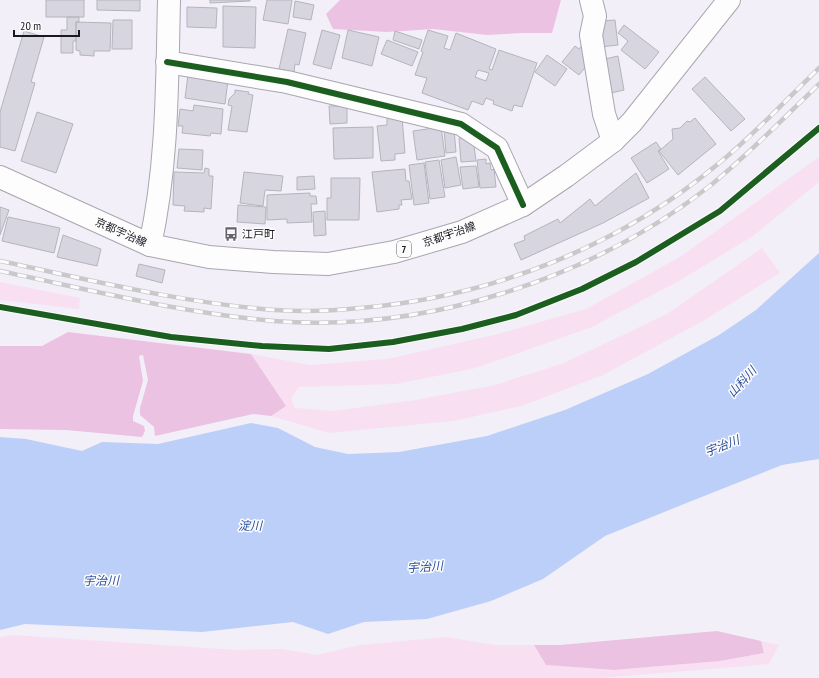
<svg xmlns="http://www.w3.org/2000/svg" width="819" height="678" viewBox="0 0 819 678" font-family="'PT Sans Narrow','Noto Sans JP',sans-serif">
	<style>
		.green { fill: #f8e0f2 }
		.forest { fill: #ebc2e1 }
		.water { fill: #bccff8 }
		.building { fill: #d7d6e0; stroke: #b5b4bd; fill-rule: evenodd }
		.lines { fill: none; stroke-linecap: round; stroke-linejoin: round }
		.minor-casing { stroke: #a9a6af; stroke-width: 24 }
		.major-casing { stroke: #a9a6af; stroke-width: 24 }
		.minor { stroke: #fdfdfe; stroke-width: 22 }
		.major { stroke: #fdfdfe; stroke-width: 22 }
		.rail-casing { stroke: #c9c9cb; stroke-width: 4.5 }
		.rail { stroke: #fcfcfc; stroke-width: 3; stroke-dasharray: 9; stroke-linecap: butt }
		.cycleway-casing { stroke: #fcfcfc; stroke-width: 8 }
		.cycleway { stroke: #1b5e20; stroke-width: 6 }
		.labels { text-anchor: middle; stroke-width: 3; stroke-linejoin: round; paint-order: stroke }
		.shield { fill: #fcfcfc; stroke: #5e5c63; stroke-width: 1 }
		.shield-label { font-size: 10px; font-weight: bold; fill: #1b1821 }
		.street-label { font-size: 11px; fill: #1b1821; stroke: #fcfcfc }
		.poi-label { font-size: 11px; fill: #1b1821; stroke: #fcfcfc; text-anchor: start }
		.water-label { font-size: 12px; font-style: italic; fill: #2a4d9b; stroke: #fcfcfc }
	</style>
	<rect width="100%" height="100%" fill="#f2eff8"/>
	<path class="green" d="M819 157V182L753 236 679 281 592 327 476 368 396 384 299 387 291 398 295 408 333 411 415 400 495 385 564 363 667 314 762 248 780 273 703 321 603 375 521 406 453 421 329 433 271 416 286 406 251 354 310 365 387 359 498 334 586 309 680 257Z
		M0 282 80 298 79 309 0 300Z
		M13 635 237 650 281 649 317 655 360 645 446 637 496 645H534L546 665 614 670 720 661 764 653 761 641 779 645 769 664 601 678H0V637Z"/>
	<path class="forest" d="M340 0H561L552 33H521L487 35 433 29 387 32 333 29 326 14Z
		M68 332 251 354 286 406 271 416 253 414 155 436 154 427 140 415V408L148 380 143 355 139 356 143 381 133 416V421L144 426 145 431 142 437 66 430 0 429V346H42Z
		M717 631 761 641 764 653 720 661 614 670 546 665 534 645H560Z"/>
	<path class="water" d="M819 253V459L782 465 689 502 605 536 543 579 491 601 427 619 364 622 328 634 293 622 202 632 25 624 0 630V437L26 439 82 451 102 442 158 444 251 423 278 428 315 447 348 454 399 452 487 436 565 410 648 374 719 335 756 310Z"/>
	<path class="building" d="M46 0H84V17H46Z
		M97 0H140V11L97 10Z
		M210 0H250V1L210 3Z
		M267 0H292L288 24 263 20Z
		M295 1 314 5 311 20 293 17Z
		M223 6 256 7 255 48 223 47Z
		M187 7 217 8 216 28 187 27Z
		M67 17H79V22H76V41H73V53H61V30H67Z
		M113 20H132V49H112Z
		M615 20 618 45 600 47 601 21Z
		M76 22 111 23 110 51H94V56L80 55V51L76 50Z
		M624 25 659 52 645 69 621 50 628 41 618 33Z
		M288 29 306 33 299 65 295 64 294 72 279 69Z
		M322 30 340 35 331 69 313 64Z
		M348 30 379 37 372 66 342 58Z
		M428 30 448 36 444 48 450 50 456 33 496 49 489 69 492 70 499 50 537 63 522 107 514 105 512 111 493 104 494 101 486 98 483 105 472 101 468 110 422 93 427 78 415 75 423 52 421 51ZM478 70 489 73 486 81 475 77Z
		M24 31 44 37 31 82 35 83 15 151 0 147V112Z
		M395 31 422 40 419 49 393 40Z
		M387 40 418 52 412 66 381 54Z
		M583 44 592 59 579 75 562 62 575 46 579 49Z
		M547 55 567 69 555 86 535 72Z
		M618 56 624 90 611 93 605 59Z
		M189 67 229 72 225 104 185 98Z
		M705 77 745 119 731 131 692 89Z
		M235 90 249 92 248 94 253 95 247 132 228 130 232 106 228 105 229 99 235 93Z
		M194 105 223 109 221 134 211 133 210 136 182 133 183 126H178L180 109 193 111Z
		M329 106H347V123L330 124Z
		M37 112 73 124 56 173 21 161Z
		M402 117 405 153 395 154V160L381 161 377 126 387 125V118Z
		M695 118 716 144 678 175 659 151 673 139 672 129 680 128 687 121 690 122Z
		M373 127V158L334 159 333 128Z
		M441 127 445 156 417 160 413 131Z
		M454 129 456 152 446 153 444 130Z
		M473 137 476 161 461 162 459 138Z
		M656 142 661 149 658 151 669 169 647 183 631 158Z
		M179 149 203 150 202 170 177 168Z
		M456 157 461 185 445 188 441 160Z
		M486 159V164L490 163 491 170 494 169 496 187 480 188 477 160Z
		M439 160 445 197 430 199 425 162Z
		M424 163 429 203 414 205 409 165Z
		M476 166 479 187 463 189 460 167Z
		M205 168 209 169V176H213L211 209 204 208V212L184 211 185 206 173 205 174 172 204 173Z
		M405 169 406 181H409L412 199 401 200 402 205H399V209L377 212 372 172Z
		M244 172 283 176 281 191 265 190 263 206 240 203Z
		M636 173 649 198 603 223 521 260 514 244 525 240 524 236 558 219 560 223 590 199 595 206Z
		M314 176 315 189 297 190V177Z
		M331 178H360L359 220H327V198H331Z
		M310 193V196H316L317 204H311L312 222 287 223V219L267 220V195Z
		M238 205 266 207 265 224 237 222Z
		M0 207 9 210 0 235Z
		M325 211 326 235 314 236 313 212Z
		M8 217 60 228 54 253 2 241Z
		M63 235 101 249 97 266 57 257Z
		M139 264 165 270 162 283 136 276Z"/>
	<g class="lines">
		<defs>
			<path id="minor" d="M591 0 595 16 591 35 604 114 613 141
				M167 62 287 82 461 124 497 148 523 205
				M150 245C168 164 167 82 169 0"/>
			<path id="major" d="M0 177 150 245 209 257 273 262 328 264 394 252 462 232 523 205 566 176 613 141 632 122 729 0"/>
		</defs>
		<use href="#minor" class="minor-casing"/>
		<use href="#major" class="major-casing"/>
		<use href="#minor" class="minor"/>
		<use href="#major" class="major"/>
		<defs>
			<path id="rail" d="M0 261C91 280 182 303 275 310 303 312 332 311 360 308 490 297 617 248 718 164 754 135 786 100 819 68
				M0 271C91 290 181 313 274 321 425 333 592 279 711 185 749 154 784 118 819 84"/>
		</defs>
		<use href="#rail" class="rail-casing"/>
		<use href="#rail" class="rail"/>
		<defs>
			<path id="cycleway" d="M167 62 287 82 461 124 497 148 523 205
				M0 307 171 337 262 346 329 349 393 342 462 329 516 315 582 289 636 262 720 211 819 128"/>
		</defs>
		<use href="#cycleway" class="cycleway-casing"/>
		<use href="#cycleway" class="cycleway"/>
	</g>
	<defs>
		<symbol id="bus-bare" viewBox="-9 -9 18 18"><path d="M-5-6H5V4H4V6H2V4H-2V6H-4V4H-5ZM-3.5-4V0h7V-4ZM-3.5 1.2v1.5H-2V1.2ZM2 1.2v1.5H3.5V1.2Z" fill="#66636c" stroke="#fcfcfc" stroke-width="2.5" paint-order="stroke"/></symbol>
	</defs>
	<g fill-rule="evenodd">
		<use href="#bus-bare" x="221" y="224" width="20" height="20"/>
	</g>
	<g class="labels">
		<rect class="shield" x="397" y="241" width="14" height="16" rx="3"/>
		<g class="shield-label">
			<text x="404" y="253">7</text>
		</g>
		<g class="street-label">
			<text transform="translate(121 232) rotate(24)" y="4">京都宇治線</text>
			<text transform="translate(449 234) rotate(-19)" y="4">京都宇治線</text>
		</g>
		<g class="poi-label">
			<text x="242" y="238">江戸町</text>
		</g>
		<g class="water-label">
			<text transform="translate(742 382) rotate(-48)" y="4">山科川</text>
			<text transform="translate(722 446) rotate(-21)" y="4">宇治川</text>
			<text x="250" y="530">淀川</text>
			<text transform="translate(425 567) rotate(-4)" y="4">宇治川</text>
			<text transform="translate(101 581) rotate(-1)" y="4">宇治川</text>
		</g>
	</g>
	<path d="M14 30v6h65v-6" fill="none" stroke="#1b1821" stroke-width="2"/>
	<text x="20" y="30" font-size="12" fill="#1b1821" stroke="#fcfcfc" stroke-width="3" paint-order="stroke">20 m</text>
</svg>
